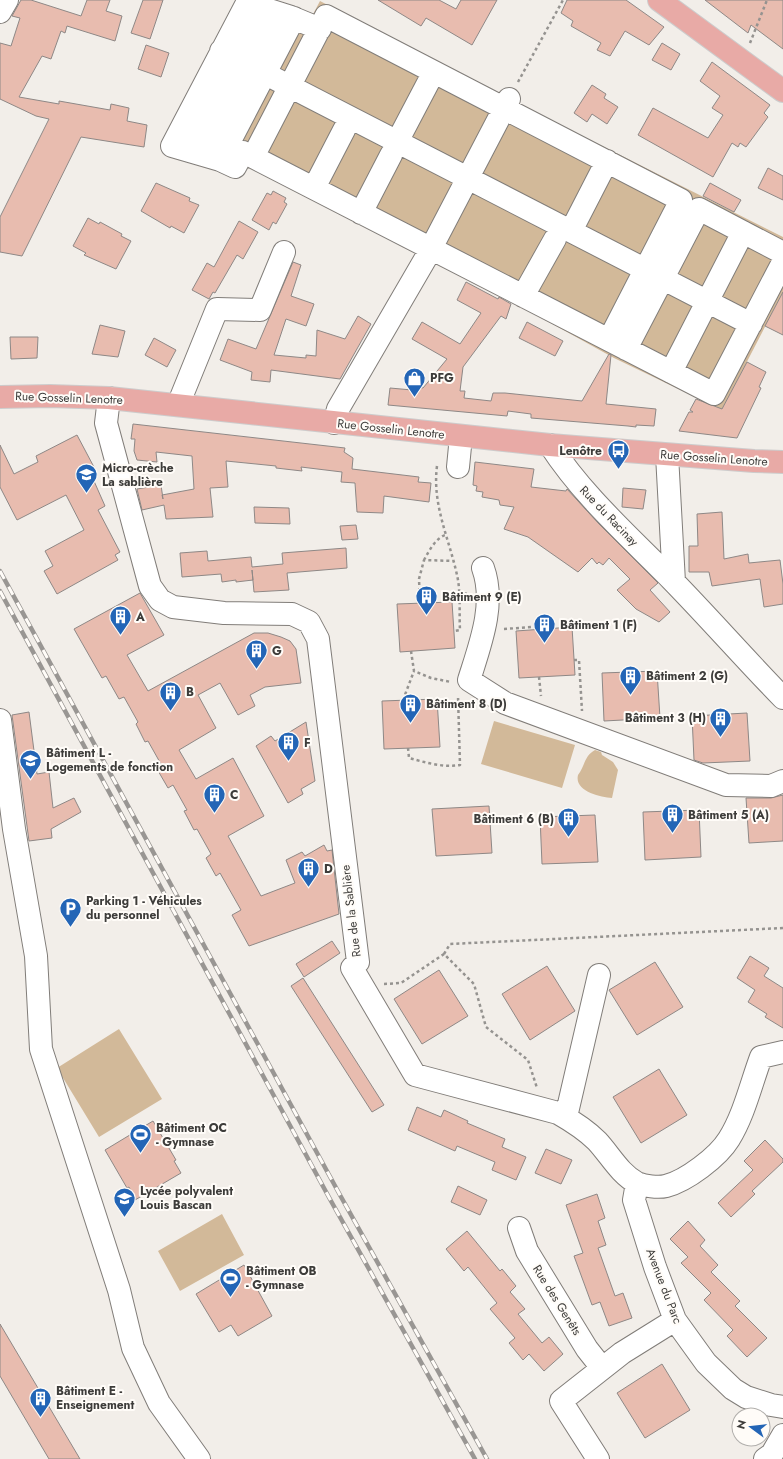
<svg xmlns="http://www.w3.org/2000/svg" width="783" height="1459" viewBox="0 0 783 1459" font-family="Jost,sans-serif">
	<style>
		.green { fill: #d2b999 }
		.building { fill: #e8bcaf; stroke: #8e8886 }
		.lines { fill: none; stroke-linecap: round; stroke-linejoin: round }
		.minor-casing { stroke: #817d79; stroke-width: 24 }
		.major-casing { stroke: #cdcccc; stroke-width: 24 }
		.path { stroke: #959390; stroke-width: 2.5; stroke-dasharray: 3 3; stroke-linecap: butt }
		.minor { stroke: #fff; stroke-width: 22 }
		.major { stroke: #e8aaa6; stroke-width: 22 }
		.rail-casing { stroke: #999693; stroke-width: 4.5 }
		.rail { stroke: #fffcf8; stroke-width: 3; stroke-dasharray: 9; stroke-linecap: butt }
		.labels { text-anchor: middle; stroke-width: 4; stroke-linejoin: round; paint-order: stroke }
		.poi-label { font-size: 12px; font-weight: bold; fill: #3d3c3a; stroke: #fffcf8; text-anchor: start }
		.street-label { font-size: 12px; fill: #3d3c3a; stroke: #fffcf8 }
	</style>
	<rect width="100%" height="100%" fill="#f2eee9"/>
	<path class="green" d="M246 0 310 20 320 1 509 99 783 237V292L722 410 614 358 511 301 241 162Z
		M494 721 575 745 562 788 481 764Z
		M595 750 601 752 602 755 613 762 618 770 612 798C600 797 574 791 578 775 585 766 584 756 595 750Z
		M119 1029 162 1099 99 1137 57 1068Z
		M222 1214 244 1255 180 1291 158 1251Z"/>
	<path class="building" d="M21 0H31L81 16 87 0H110L106 11 122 16 115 41 67 26 65 33 61 31 51 59 42 56 19 97 59 104V101L110 110 111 104 129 108 127 121 147 125 144 147 81 137 22 256 0 252V217L49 119 36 116 0 99V43L11 46 20 18 12 16Z
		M143 0H163L150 39 131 33Z
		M378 0H439L456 9 461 0H497L472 45 426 18 421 26Z
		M567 0H626L664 27 649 45 625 31 610 56 597 50 601 43 571 26 573 21 561 13Z
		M705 0H783V49L751 25 748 33Z
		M662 43 680 54 671 70 652 60Z
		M146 45 169 53 161 77 138 69Z
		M712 62 770 105 764 113 768 117 746 147 740 143 738 147 732 143 713 177 638 135 653 108 708 138 723 115 712 108 720 96 700 81Z
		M592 85 606 94 604 98 618 107 607 124 592 114 587 122 574 113Z
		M768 168 783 176V200L758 188Z
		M156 183 190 198 189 201 199 205 184 233 171 226 170 228 141 211Z
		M710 183 741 200 734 212 703 196Z
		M273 191 286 198 284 202 287 204 276 224 273 222 269 230 252 220 267 193 271 195Z
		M88 218 99 224 100 222 122 234 121 236 131 241 116 269 84 255 86 253 73 246Z
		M239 221 258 232 243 259 237 255 215 293 213 292 209 299 192 290 207 263 214 267Z
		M293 262 301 265 291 296 314 304 306 326 286 319 274 355 306 358V355L316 356 317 330 345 339 358 316 371 324 340 379 271 370 270 382 251 380 252 372 220 360 228 339 256 349Z
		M466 282 498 299 499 297 511 304 506 319 501 316 463 367 460 391H465L464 398 491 401 493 393H505L582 401 609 354 611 355 606 404 656 409 654 426 636 425V427L628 426 531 418V414L508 411 507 416 388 405 390 388 412 390 413 387 423 388 447 359 412 339 422 322 460 344 481 313 457 300Z
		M783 292V335L765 326Z
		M527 322 563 341 555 356 519 338Z
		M100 325 125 331 118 357 92 354Z
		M10 337H38L37 358 11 359Z
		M154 338 176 350 167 367 145 355Z
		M747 362 766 372 759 387 761 388 737 438 679 431 689 412H693L690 410 696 399 722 409Z
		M133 424 345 448 344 452 353 458 352 469 419 477 418 482 431 483 429 502 384 496 383 513 357 512 355 483 341 482 342 472 301 467 302 471 276 468V466L226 461 228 487 210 488 213 517 166 519 164 505 142 510 137 489 161 485 163 499 162 495 194 489 192 456 156 452 157 462 137 460 134 451 135 439H131Z
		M77 435 95 469 90 472 105 506 98 510 120 552 115 555 118 560 57 594 44 571 53 566 45 551 84 530 66 495 17 520 0 487V445L14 474 38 462 36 456Z
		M475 462 534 469 531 487 566 491 567 489 599 524 658 583 650 590 670 612 659 622 636 609 617 590 630 579 609 558 603 565 599 562 597 564 592 558 578 572 528 537 504 529 514 507 500 505 499 500 482 497 483 492 476 491 477 486 473 485Z
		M623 488 646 490 643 509 622 507Z
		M254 507 289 508 290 524 255 523Z
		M722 512 724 559 748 554 749 563 780 560 783 584V604L764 607 760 579 712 586 709 572H689V546H698L697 514Z
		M356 525 358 539 342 540 340 526Z
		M346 548 347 568 287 573 289 590 254 592 252 570 253 580 236 582V580L222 582 221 574 182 577 180 553 207 551 208 561 251 557 252 567 283 564 282 553Z
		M140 593 164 635 127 655 148 691 254 633H268L281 637 290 641 296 649 301 683 265 687 250 695 255 706 238 715 220 683 198 695 216 728 179 750 196 779 233 758 264 816 228 836 261 896 295 883 286 860 302 852 305 856 324 845 327 851 332 850 339 914 249 946 232 915 241 910 220 873 216 876 206 858 211 854 197 829 194 830 184 811 187 810 173 785 168 788 157 769 162 766 148 741 145 742 136 724 138 722 124 697 119 699 106 676 102 678 74 629Z
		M452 602 455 648 400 652 397 604Z
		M572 627 575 675 519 678 516 631Z
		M657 671 660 718 604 721 602 673Z
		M437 699 440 747 384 749 382 701Z
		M29 712 37 774 49 772 53 808 74 798 81 812 51 829 52 838 29 841 12 715Z
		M747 713 750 761 703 763 694 760 692 716Z
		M306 722 315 781 301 789 303 794 288 803 256 746 271 736 275 741Z
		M783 795V841L749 843 746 798H771Z
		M489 806 492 853 436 856 432 809Z
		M699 810 701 857 645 860 643 812Z
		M595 815 598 862 542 864 540 817Z
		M332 941 340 953 304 977 296 964Z
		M750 956 769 968 764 976 783 988V1028L765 1017 767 1014 748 1002 755 990 737 978Z
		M655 962 683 1007 637 1035 609 990Z
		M547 966 575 1011 530 1040 502 994Z
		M439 970 468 1016 422 1044 394 999Z
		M303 978 384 1105 372 1112 291 986Z
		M659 1069 687 1115 641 1143 613 1097Z
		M417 1107 441 1117 444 1110 468 1121 467 1123 505 1139 502 1147 526 1157 516 1180 492 1170 495 1162 457 1146 455 1151 408 1130Z
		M153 1121 176 1160 174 1161 181 1173 135 1200 129 1187 127 1188 105 1150Z
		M765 1140 783 1159V1162L752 1191 755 1194 731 1217 718 1203 753 1170 744 1161Z
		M546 1149 572 1160 561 1184 535 1173Z
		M458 1186 487 1200 480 1215 451 1202Z
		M597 1194 605 1218 598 1221 606 1245 598 1248 615 1296 623 1293 632 1318 609 1326 600 1302 592 1305 574 1256 583 1253 566 1205Z
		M688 1221 705 1240 700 1246 718 1265 711 1272 740 1301 735 1306 767 1338 747 1357 727 1336 733 1330 704 1300 711 1293 681 1263 688 1257 670 1239Z
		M467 1231 500 1271 502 1269 516 1286 510 1292 525 1309 518 1314 542 1343 549 1337 563 1354 544 1371 529 1354 523 1360 509 1343 515 1338 490 1309 497 1303 468 1267 464 1271 446 1249Z
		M244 1265 272 1316 238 1336 231 1325 219 1332 196 1294Z
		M0 1324 80 1459H49L0 1376Z
		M662 1364 690 1410 645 1438 617 1393Z"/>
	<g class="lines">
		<defs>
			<path id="minor" d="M0 12 7 0
				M221 51 751 324
				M397 142 429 81
				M188 150 263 8
				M204 155 278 13
				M253 157 243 152 235 167 220 160 172 146 247 3 291 17 320 29
				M220 160 294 18
				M314 188 344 130
				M361 213 391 155
				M571 231 607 161
				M523 296 555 239
				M609 340 681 200 326 16 253 157 714 394 783 262
				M626 349 699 209 783 253
				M671 372 743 232
				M109 398 106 423 150 586 160 600 173 607 224 613 292 614 309 622 318 639 358 962 352 968 415 1075 558 1113C572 1121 585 1129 597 1141 610 1155 620 1174 637 1183 644 1186 658 1188 666 1186 686 1181 718 1157 729 1139 744 1115 751 1084 761 1057L783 1052
				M178 405 217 309 260 310 284 252
				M334 423 338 409 427 256 509 99
				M550 445C583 496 630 537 672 580 710 619 745 659 783 698
				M667 455 674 582
				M458 467 461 436
				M483 568C496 604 480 645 469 680L505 703 726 785 771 786 783 781
				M0 720 14 829 36 956 41 1049 119 1290 133 1348 159 1403 199 1459
				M566 1117 599 975
				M637 1183 634 1200 655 1267 675 1320 706 1363 733 1389 746 1397 771 1405 783 1407
				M519 1228 527 1251 587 1349 602 1368
				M598 1459 561 1401 622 1353 675 1320
				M765 1459 772 1454 783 1435"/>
			<path id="major" d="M659 0 783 91
				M0 397 50 396 109 398 550 445 754 461 783 462"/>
		</defs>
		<use href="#minor" class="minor-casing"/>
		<use href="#major" class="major-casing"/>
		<path class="path" d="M750 43 767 0
			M518 82 563 0
			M437 466C432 505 449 538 457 575 461 592 459 613 460 630L454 631
			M424 560C429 551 435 539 445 535
			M458 593 469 594
			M420 603 419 579 424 560 453 561
			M504 629 547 626 548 629
			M411 651 414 671 431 678 451 682
			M574 660H579L582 711
			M539 677 541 696
			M403 700 414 671
			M408 748 409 758C424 762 443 768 460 765L458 696
			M444 954 450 944 783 928
			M384 984 401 983 444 954 474 984 486 1027 528 1060 537 1088"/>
		<use href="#minor" class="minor"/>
		<use href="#major" class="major"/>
		<defs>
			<path id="rail" d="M0 571 340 1195 487 1459
				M0 591 331 1201 475 1459"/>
		</defs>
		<use href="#rail" class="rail-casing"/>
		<use href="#rail" class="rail"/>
	</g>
	<defs>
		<symbol id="shop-pin" viewBox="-11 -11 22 30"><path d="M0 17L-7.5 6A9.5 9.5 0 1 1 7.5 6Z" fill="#2365b6" stroke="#fffcf8"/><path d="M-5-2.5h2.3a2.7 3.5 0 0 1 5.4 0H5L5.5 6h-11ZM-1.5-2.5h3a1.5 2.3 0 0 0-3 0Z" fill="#fff"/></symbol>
		<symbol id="bus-pin" viewBox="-11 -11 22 30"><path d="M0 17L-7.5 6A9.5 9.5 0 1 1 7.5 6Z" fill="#2365b6" stroke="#fffcf8"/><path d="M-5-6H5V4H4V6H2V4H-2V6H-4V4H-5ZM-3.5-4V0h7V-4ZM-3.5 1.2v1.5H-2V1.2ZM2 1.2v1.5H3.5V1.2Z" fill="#fff"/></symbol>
		<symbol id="school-pin" viewBox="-11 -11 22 30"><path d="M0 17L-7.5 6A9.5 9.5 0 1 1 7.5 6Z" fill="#2365b6" stroke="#fffcf8"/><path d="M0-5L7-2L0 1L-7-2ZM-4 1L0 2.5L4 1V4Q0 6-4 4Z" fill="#fff"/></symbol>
		<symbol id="building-pin" viewBox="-11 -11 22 30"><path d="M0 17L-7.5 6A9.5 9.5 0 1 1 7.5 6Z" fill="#2365b6" stroke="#fffcf8"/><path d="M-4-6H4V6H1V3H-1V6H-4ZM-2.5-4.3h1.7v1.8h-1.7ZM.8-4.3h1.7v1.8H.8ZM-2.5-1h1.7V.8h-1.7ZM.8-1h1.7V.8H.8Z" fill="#fff"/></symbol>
		<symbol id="parking-pin" viewBox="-11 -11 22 30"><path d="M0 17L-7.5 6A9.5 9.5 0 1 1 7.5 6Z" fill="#2365b6" stroke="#fffcf8"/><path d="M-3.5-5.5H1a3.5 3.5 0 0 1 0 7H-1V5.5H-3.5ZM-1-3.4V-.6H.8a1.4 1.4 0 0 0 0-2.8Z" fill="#fff"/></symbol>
		<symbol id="stadium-pin" viewBox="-11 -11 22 30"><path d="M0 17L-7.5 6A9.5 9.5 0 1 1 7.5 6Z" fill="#2365b6" stroke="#fffcf8"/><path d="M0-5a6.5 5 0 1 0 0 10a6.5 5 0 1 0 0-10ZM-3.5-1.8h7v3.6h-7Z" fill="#fff"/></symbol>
	</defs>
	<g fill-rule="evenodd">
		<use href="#shop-pin" x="402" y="366" width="25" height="34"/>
		<use href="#bus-pin" x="606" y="438" width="25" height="34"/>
		<use href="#school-pin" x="74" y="462" width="25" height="34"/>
		<use href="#building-pin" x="414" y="584" width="25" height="34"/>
		<use href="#building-pin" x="108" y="604" width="25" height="34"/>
		<use href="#building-pin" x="532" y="612" width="25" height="34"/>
		<use href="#building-pin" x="244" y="638" width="25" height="34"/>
		<use href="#building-pin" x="618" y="664" width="25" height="34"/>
		<use href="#building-pin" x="158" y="680" width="25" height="34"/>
		<use href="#building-pin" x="398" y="692" width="25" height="34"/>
		<use href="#building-pin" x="708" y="706" width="25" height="34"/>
		<use href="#building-pin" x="276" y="730" width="25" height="34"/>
		<use href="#school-pin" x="18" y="748" width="25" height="34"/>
		<use href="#building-pin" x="202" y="782" width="25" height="34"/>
		<use href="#building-pin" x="660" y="802" width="25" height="34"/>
		<use href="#building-pin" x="556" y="806" width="25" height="34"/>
		<use href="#building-pin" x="296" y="856" width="25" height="34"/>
		<use href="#parking-pin" x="58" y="896" width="25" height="34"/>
		<use href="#stadium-pin" x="128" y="1122" width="25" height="34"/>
		<use href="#school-pin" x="112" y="1186" width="25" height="34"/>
		<use href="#stadium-pin" x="218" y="1266" width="25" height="34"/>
		<use href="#building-pin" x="28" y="1386" width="25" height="34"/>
	</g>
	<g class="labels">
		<g class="poi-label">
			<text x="430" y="382">PFG</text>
			<text x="602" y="455" text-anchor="end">Lenôtre</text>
			<text x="102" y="472">Micro-crèche<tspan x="102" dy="14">La sablière</tspan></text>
			<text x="442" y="601">Bâtiment 9 (E)</text>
			<text x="136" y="621">A</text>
			<text x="560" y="629">Bâtiment 1 (F)</text>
			<text x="272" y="655">G</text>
			<text x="646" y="680">Bâtiment 2 (G)</text>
			<text x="186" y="696">B</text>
			<text x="426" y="708">Bâtiment 8 (D)</text>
			<text x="706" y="722" text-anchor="end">Bâtiment 3 (H)</text>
			<text x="304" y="747">F</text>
			<text x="46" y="757">Bâtiment L -<tspan x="46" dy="14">Logements de fonction</tspan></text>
			<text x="230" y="799">C</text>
			<text x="688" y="819">Bâtiment 5 (A)</text>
			<text x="554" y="823" text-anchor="end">Bâtiment 6 (B)</text>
			<text x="324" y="873">D</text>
			<text x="86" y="905">Parking 1 - Véhicules<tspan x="86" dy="14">du personnel</tspan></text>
			<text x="156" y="1132">Bâtiment OC<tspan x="156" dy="14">- Gymnase</tspan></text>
			<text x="140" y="1195">Lycée polyvalent<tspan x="140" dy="14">Louis Bascan</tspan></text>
			<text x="246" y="1275">Bâtiment OB<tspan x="246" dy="14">- Gymnase</tspan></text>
			<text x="56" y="1395">Bâtiment E -<tspan x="56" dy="14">Enseignement</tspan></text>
		</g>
		<g class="street-label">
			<text transform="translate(69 398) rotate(2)" y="4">Rue Gosselin Lenotre</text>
			<text transform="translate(391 429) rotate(6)" y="4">Rue Gosselin Lenotre</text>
			<text transform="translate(714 458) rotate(4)" y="4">Rue Gosselin Lenotre</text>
			<text transform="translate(609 516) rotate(46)" y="4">Rue du Racinay</text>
			<text transform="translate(351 911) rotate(-97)" y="4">Rue de la Sablière</text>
			<text transform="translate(664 1286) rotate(69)" y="4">Avenue du Parc</text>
			<text transform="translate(557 1300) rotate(58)" y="4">Rue des Genêts</text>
		</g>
	</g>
	<g transform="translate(751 1427) rotate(285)"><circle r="19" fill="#fffcf8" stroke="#b1afac"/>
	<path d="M0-3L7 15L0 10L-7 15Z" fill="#2365b6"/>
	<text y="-6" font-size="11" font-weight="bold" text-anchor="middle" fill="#3d3c3a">N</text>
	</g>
</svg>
